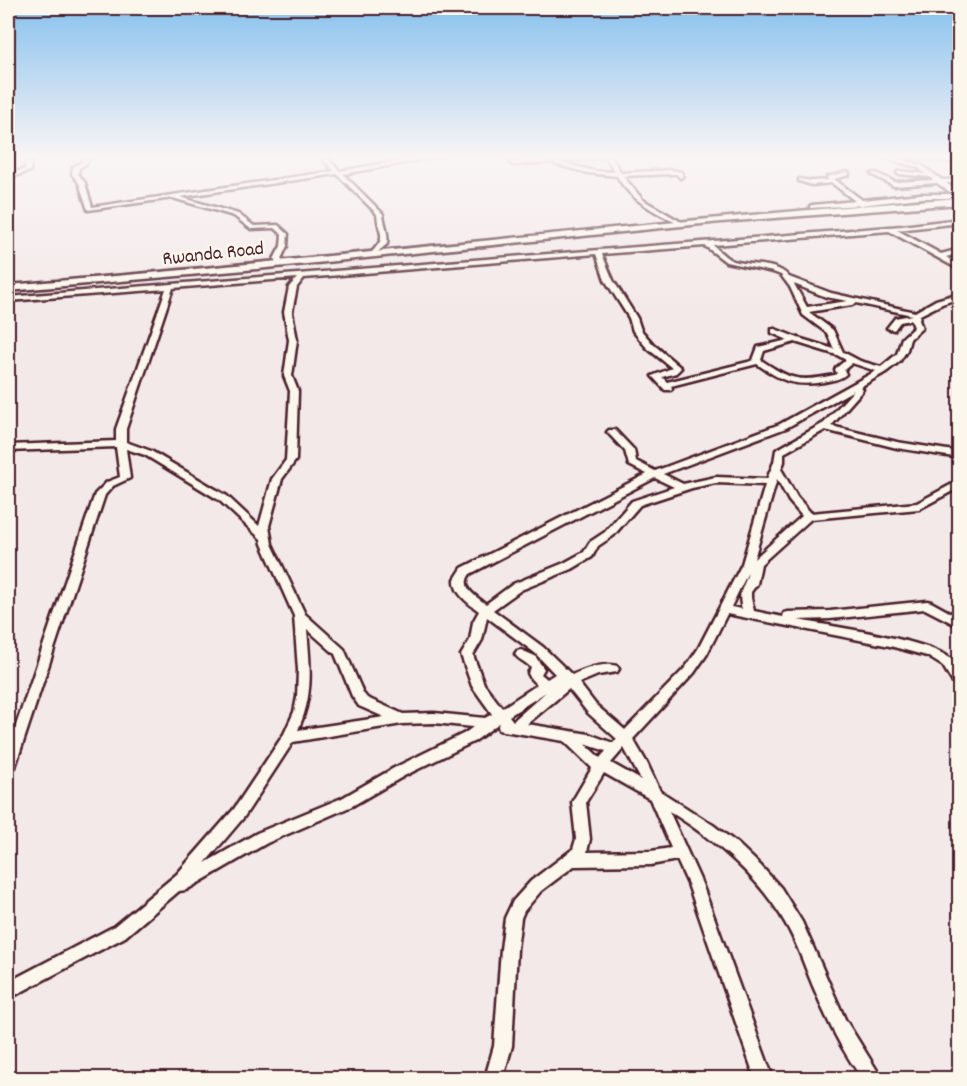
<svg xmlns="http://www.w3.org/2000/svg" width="967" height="1086" viewBox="0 0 967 1086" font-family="Dekko,sans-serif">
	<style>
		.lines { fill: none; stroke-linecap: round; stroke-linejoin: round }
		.minor-casing { stroke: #4a1f2b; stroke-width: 5 }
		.major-casing { stroke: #4a1f2b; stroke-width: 4 }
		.highway-casing { stroke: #4a1f2b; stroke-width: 5 }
		.minor { fill: #fbf7ec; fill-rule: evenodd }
		.major { fill: #fbf7ec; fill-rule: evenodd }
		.highway { fill: #fbf7ec; fill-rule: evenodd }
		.labels { text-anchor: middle; stroke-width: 4.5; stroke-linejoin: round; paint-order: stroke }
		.far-street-label { font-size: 20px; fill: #4a1f2b; stroke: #fbf7ec }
	</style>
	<rect width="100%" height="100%" fill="#f3e9e8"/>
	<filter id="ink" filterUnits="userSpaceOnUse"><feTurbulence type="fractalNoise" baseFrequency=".0167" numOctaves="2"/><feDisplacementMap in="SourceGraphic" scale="12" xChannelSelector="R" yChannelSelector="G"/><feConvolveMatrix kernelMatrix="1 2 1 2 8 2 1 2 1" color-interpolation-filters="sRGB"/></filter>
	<g filter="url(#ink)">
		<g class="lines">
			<defs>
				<path id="minor" d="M26 156H32L30 171 8 178V174L25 169Z
					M84 156H90L86 164 79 168 78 174 85 183 92 207 334 171 320 156H325L340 171 429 156H442L343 174 383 214C384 224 389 234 387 244L374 255 371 253C388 235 379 237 377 214L337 174 180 197 238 214 254 226 278 225 288 234 287 246 281 259 284 263 281 265 274 259 281 246 282 234 275 228 251 229 234 216 173 198 88 210 79 183 72 174 73 167 82 162Z
					M580 156H611L621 173 672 170 681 172 683 176 680 178 677 174H672L623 176 643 200 683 223 678 224C654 211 630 200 617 176L588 173 555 164 558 162 594 171 615 172 606 158 513 165 510 163 513 161Z
					M877 156H887L921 165 942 180 960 179V183H946L960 194V198H920L862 205 810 208V206L812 205 855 201 832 183 812 185 799 181V179L812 181 828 180 827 177 847 172 849 173V175L834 179 862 200 920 194H953L937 183 894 186 871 174 876 173 895 182 933 180 930 177 898 174 897 173 900 171 926 174 917 167Z
					M901 156H940L960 160V164L940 160Z
					M960 219V223L897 230 941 254 960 249V253L946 257 960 265V270L889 231 713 245C718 250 725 257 731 260 749 267 776 261 789 277L831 293 915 312 936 300 960 293V298L942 304 920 315 919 320 922 328 910 339 907 350 900 361 886 372 860 387 863 389 862 391 831 426 897 442 960 452V458L897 448 825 430 784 453V462L781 469 797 497 811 513 917 503 960 480V487L919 509 811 519 761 564 757 584 751 592V598L754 611 783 617 784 613 788 612 830 611 927 601 931 602 960 618V627L925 609 830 619 798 620C830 626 930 640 951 659 959 668 960 679 960 690L956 688 943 666 927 656 890 646 727 614 707 654 694 673 633 739 647 763 660 791 713 825 738 844 760 865 781 888 802 922 845 1019 878 1072 881 1078H862C843 1052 828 1023 816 993 806 971 799 947 787 926 760 877 716 841 669 811L702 884 773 1078H755L688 884 677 860 651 865 574 866 541 891 524 911 521 918 517 949 512 1046 503 1078H485L494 1046 501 949 505 918 513 901 531 881 573 849 576 839 572 802 592 768 564 741 504 731 499 730 498 726 499 723 475 741 404 776 352 806 267 843 186 890 179 891 125 937 8 999V982L113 927 177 874 234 809 284 734 294 712 297 697 298 670 294 616 262 544 261 539 219 500 145 455 126 449 130 478 113 486 105 495 15 767 13 771 8 772V749L95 494 107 482 120 477 116 447 8 451V445L116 441V429L166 289 8 301V297L902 226ZM705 246 726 262 773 272 781 275 790 287 803 315 827 333 834 349 798 338 775 329H772V333L788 340 758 347 753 360 748 362 667 382 662 377 676 373 681 368 653 344 641 330 637 318 613 280 602 254ZM596 254 605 280 629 318 633 331 647 348 672 368 652 376 665 390H671L672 388 671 386 757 364C781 381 794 387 824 382 832 380 840 380 846 374L844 370 852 363 876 371 780 424 655 471 636 461 634 450 615 430H609L607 432 609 434 625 451 629 465 647 474 462 568 455 579C454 593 468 603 479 611L473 622 470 640 461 655 472 686 492 714 485 718 434 713 403 714 367 698 363 693 344 649 305 614 272 544 269 526 282 479 296 460 298 391 292 376 297 340 292 312 297 287 304 278ZM297 278 289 287 284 312 289 340 284 376 290 391 286 460 272 479 259 526 227 496 151 451 126 442V429L173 288ZM794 284 826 297 848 301 807 307ZM856 303 912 315 895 318 887 328 894 330 900 322 911 320 914 327 902 338 897 354 881 367 860 361 843 352 833 330 809 312 852 305ZM795 342 837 355 846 360 836 368 835 370 837 373 835 375C799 382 792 381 761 360L764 351ZM854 390 824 423 776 450 774 462 767 479 716 477 683 484 663 474 786 428ZM655 478 674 487 632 501 605 532 590 542 584 552 564 563 513 584 486 604C475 596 460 587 470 574ZM777 479 789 501 802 516 754 559ZM716 483 765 485 742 564 698 649 686 667 625 730 596 705 579 683 598 675 617 672 619 669 617 666C603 662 585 669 572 675L543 647 493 610 521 590 572 569 592 557 598 546 613 536 640 505 692 488ZM748 572C744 589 737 590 742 609L731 607ZM487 617 535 653 555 674 547 679 541 674 544 669 535 656 521 650 517 651 515 654C518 660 527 662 531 668L528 673 531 679 537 685 502 708 484 684 473 655 482 640ZM307 629 335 654 352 696 359 706 384 717 298 730C314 694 310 667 307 629ZM569 689 588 713 617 739 613 743 589 734 527 724ZM546 692 513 721 509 716ZM434 723 473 727 465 733 394 768 342 798 257 833 205 863 244 817 293 742 402 724ZM585 744 606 751 600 758ZM624 748 641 780 611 763ZM604 773 650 799 671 848 651 851 587 852 590 839 586 802Z"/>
				<path id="major" d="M946 156H960V160L947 157Z"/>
				<path id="highway" d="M960 198V204L721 222 246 270 8 291V285C326 260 642 221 960 198Z"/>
			</defs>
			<use href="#minor" class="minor-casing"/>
			<use href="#major" class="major-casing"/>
			<use href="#highway" class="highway-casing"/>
			<use href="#minor" class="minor"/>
			<use href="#major" class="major"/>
			<use href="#highway" class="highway"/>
		</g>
	</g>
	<linearGradient id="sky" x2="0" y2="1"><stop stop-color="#87c1ee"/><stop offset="0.51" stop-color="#faf5f5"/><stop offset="1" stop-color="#faf5f5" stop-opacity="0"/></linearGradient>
	<rect width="967" height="308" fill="url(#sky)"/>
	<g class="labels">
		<g class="far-street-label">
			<text transform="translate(213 252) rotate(-6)" y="7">Rwanda Road</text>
		</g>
	</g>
	<rect width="967" height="1086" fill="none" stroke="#fbf7ec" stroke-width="30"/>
	<rect x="15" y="15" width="937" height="1056" fill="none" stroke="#4a1f2b" stroke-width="2" filter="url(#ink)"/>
</svg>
